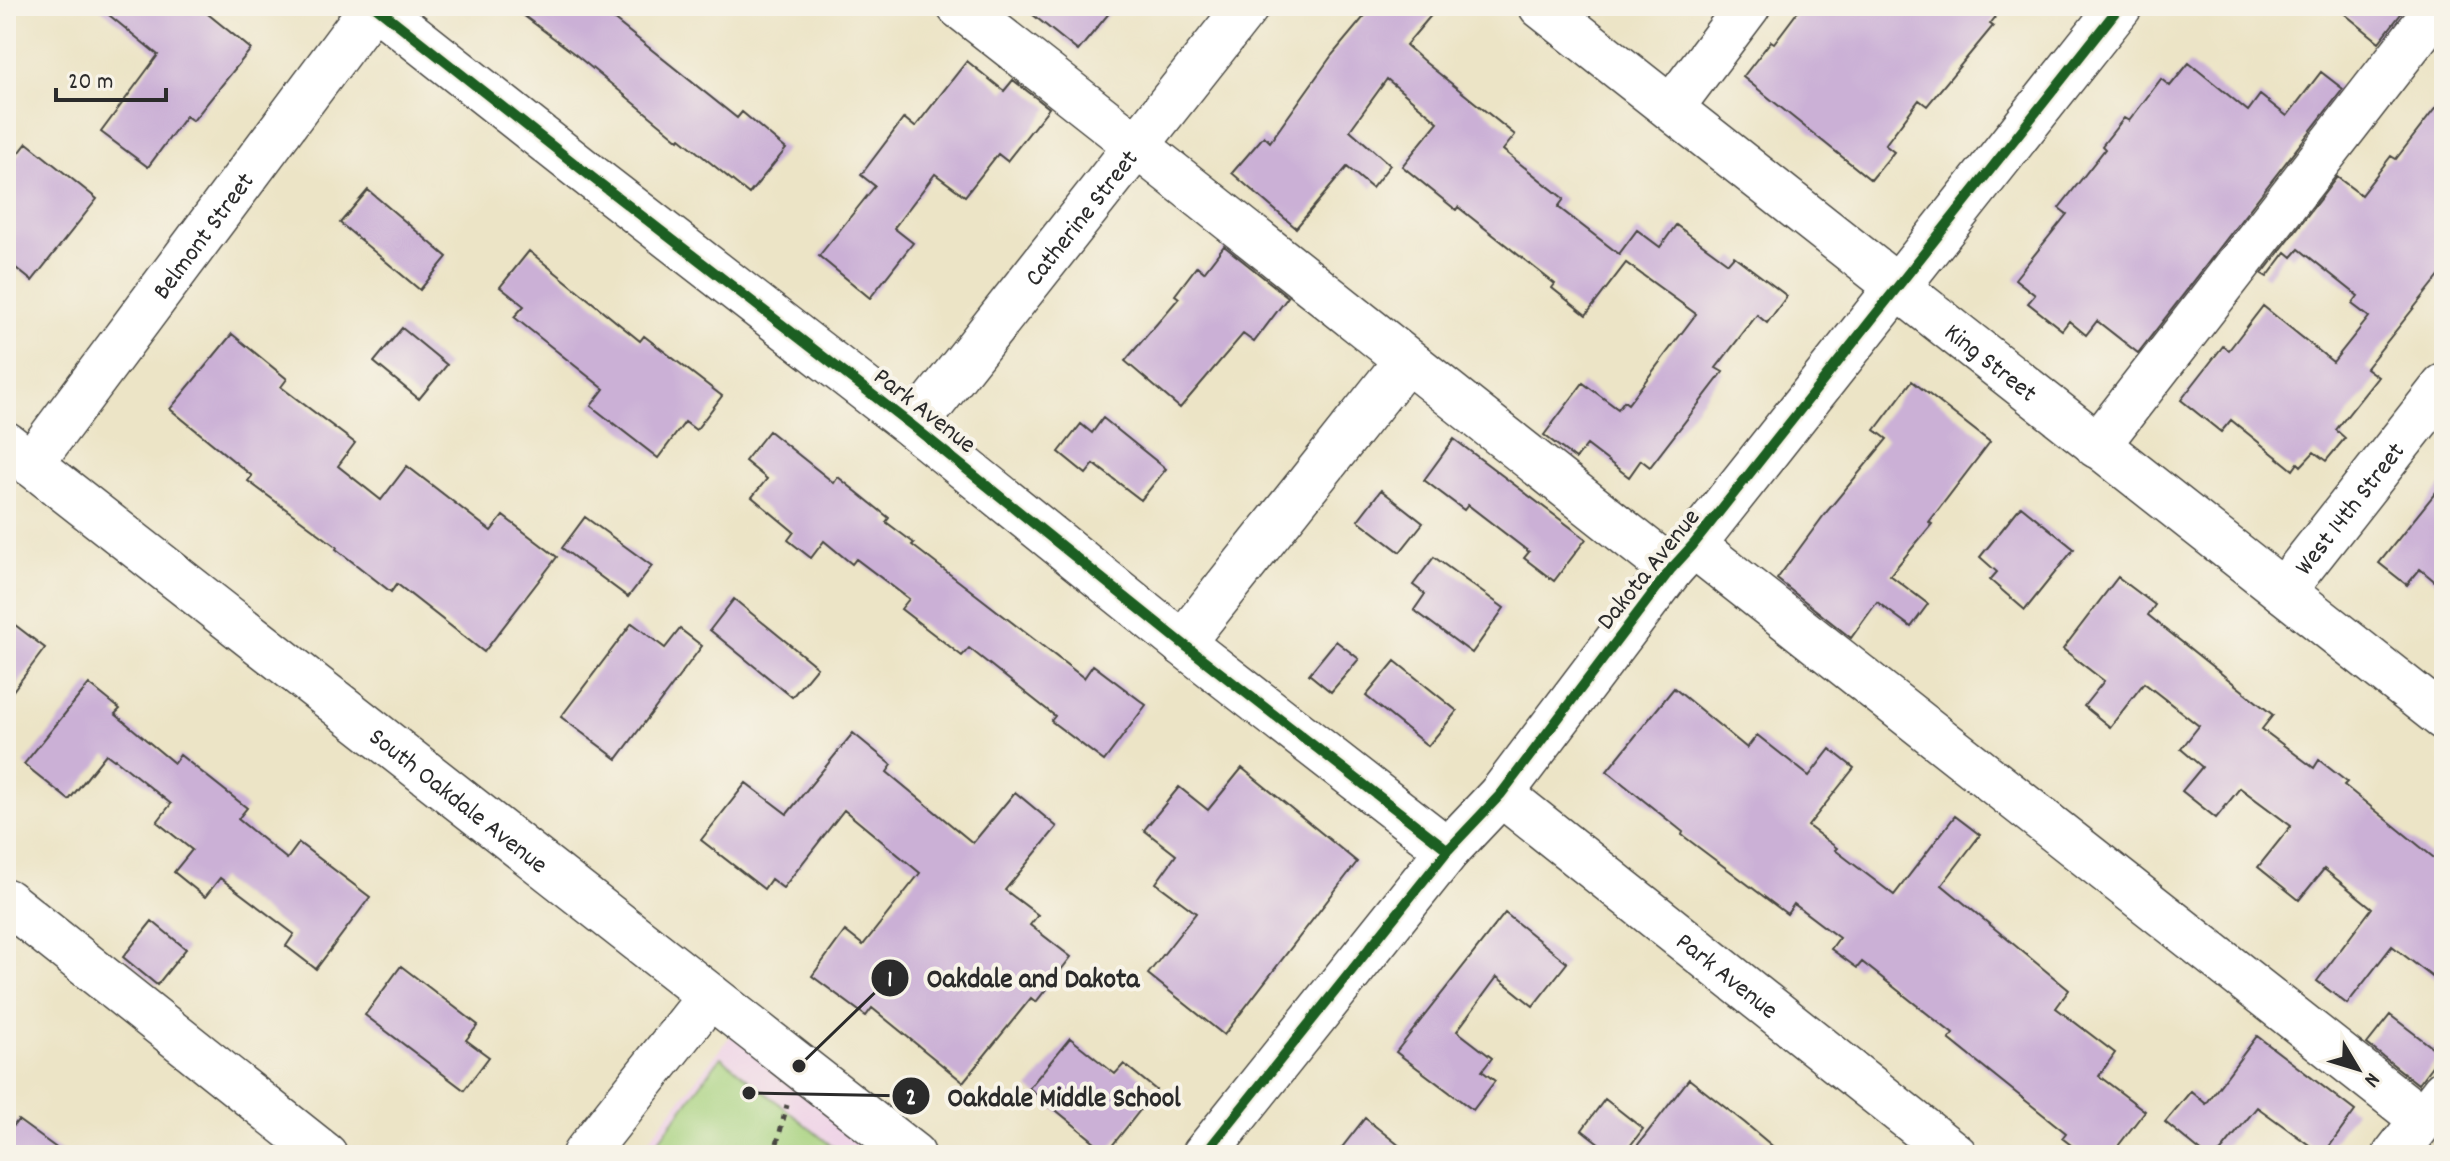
<svg xmlns="http://www.w3.org/2000/svg" width="2450" height="1161" viewBox="0 0 2450 1161" font-family="Dekko,sans-serif">
	<style>
		.built { fill: #eed0e7 }
		.green { fill: #a6d17d; stroke: #687e54; stroke-width: 2 }
		.building { fill: #cbb0d6 }
		.lines { fill: none; stroke-linecap: round; stroke-linejoin: round }
		.minor-casing { stroke: #484742; stroke-width: 47 }
		.path { stroke: #484742; stroke-width: 5; stroke-dasharray: 6 6; stroke-linecap: butt }
		.minor { stroke: #fff; stroke-width: 44 }
		.cycleway-casing { stroke: #f7f3e8; stroke-width: 15 }
		.cycleway { stroke: #1b5e20; stroke-width: 10 }
		.labels { text-anchor: middle; stroke-width: 8; stroke-linejoin: round; paint-order: stroke }
		.street-label { font-size: 26px; fill: #2b2b2b; stroke: #f7f3e8 }
		.leader { fill: none; stroke: #2b2b2b; stroke-width: 3 }
		.callout-dot { fill: #2b2b2b; stroke: #f7f3e8; stroke-width: 3 }
		.mark-label { font-size: 24px; text-anchor: middle; font-weight: bold; fill: #fff }
		.callout-label { font-size: 28px; text-anchor: middle; font-weight: bold; fill: #2b2b2b; stroke: #f7f3e8; stroke-width: 8; stroke-linejoin: round; paint-order: stroke }
	</style>
	<rect width="100%" height="100%" fill="#f7f3e8"/>
	<filter id="ink" filterUnits="userSpaceOnUse"><feTurbulence type="fractalNoise" baseFrequency=".0125" numOctaves="2"/><feDisplacementMap in="SourceGraphic" scale="16" xChannelSelector="R" yChannelSelector="G"/><feConvolveMatrix kernelMatrix="1 2 1 2 8 2 1 2 1" color-interpolation-filters="sRGB"/></filter>
	<filter id="wash" filterUnits="userSpaceOnUse"><feTurbulence type="fractalNoise" baseFrequency=".006" numOctaves="4" result="noise"/><feDisplacementMap in="SourceGraphic" scale="32" xChannelSelector="R" yChannelSelector="G"/><feGaussianBlur stdDeviation="1.8" result="paint"/><feColorMatrix in="noise" values="0 0 0 0 0 0 0 0 0 0 0 0 0 0 0 0 0 1.4 0 .05"/><feComposite in="paint" operator="in"/></filter>
	<g filter="url(#wash)">
		<rect width="100%" height="100%" fill="#ece4c6"/>
		<path class="built" d="M734 1031 892 1155H637Z"/>
		<path class="green" d="M721 1057 843 1155H648Z"/>
		<g id="blocks">
			<path class="building" d="M98 6H198L251 49 193 121 186 116 148 167 101 132 158 55Z
				M511 6H597L737 118 742 112 786 149 749 194 680 138 679 140 576 55Z
				M1022 6H1115L1078 51Z
				M1373 6H1439L1406 45 1426 63 1515 135 1503 150 1564 199 1558 207 1619 254 1637 230 1660 247 1676 225 1728 263 1734 256 1787 296 1767 323 1757 315 1716 368 1723 372 1650 467 1641 460 1629 477 1587 445 1576 459 1544 435 1583 383 1618 409 1624 401 1628 404 1696 314 1626 263 1586 315 1552 288 1555 284 1458 207 1456 210 1402 166 1438 122 1387 79 1350 130 1390 165 1372 188 1347 167 1296 228 1232 173 1264 136 1270 142 1332 55Z
				M1802 6H2004L1990 24 1993 26 1927 106 1919 100 1885 145 1894 152 1871 180 1743 77 1771 41 1774 43Z
				M2335 6H2407L2379 42Z
				M967 61 1004 91 1013 80 1049 108 1007 161 998 154 965 196 935 174 894 228 913 243 870 298 819 256 875 186 861 175 904 118 915 127Z
				M2189 63 2248 111 2260 95 2287 116 2321 72 2343 89 2138 353 2097 321 2086 335 2069 321 2062 330 2028 303 2035 295 2015 279 2067 214 2059 208 2105 149 2102 146 2124 118 2129 121 2161 79 2170 86Z
				M2444 97V270L2366 368 2378 377 2336 430 2345 438 2326 461 2314 452 2301 466 2298 463 2293 470 2231 420 2221 432 2181 400 2223 346 2229 350 2263 306 2333 362 2369 317 2352 304 2358 296 2299 249 2292 257 2286 252 2267 277 2262 274 2337 177 2361 195 2391 156 2396 159Z
				M27 143 97 199 32 281 6 260V170Z
				M368 190 447 257 420 290 340 223Z
				M1224 246 1288 297 1254 342 1243 334 1180 408 1125 361 1179 298 1175 295 1197 266 1204 272Z
				M529 251 640 341 644 336 722 396 696 430 685 422 658 458 591 406 604 389 514 317 524 306 500 287Z
				M402 328 447 365 419 399 374 362Z
				M232 334 287 379 281 387 355 443 338 466 381 500 407 466 491 531 503 516 557 557 484 652 397 584 391 592 336 549 337 547 248 481 252 476 170 409Z
				M1912 381 1990 442 1929 522 1932 524 1890 575 1928 604 1911 627 1877 602 1851 638 1777 579 1824 515 1887 439 1875 430Z
				M1103 418 1166 469 1141 500 1094 464 1086 474 1059 452 1081 424 1092 433Z
				M769 431 834 483 838 477 889 518 886 522 914 543 912 545 1084 678 1093 665 1146 705 1104 761 1051 721 1055 716 969 648 962 656 901 609 909 599 856 559 852 564 824 541 811 558 788 540 794 532 752 497 767 479 745 461Z
				M1454 439 1586 539 1554 581 1524 558 1529 552 1468 505 1464 510 1424 480Z
				M2444 482V589L2420 569 2407 585 2379 563Z
				M1381 490 1423 523 1400 552 1358 520Z
				M2021 506 2074 549 2025 610 1990 580 1997 572 1980 557Z
				M585 517 652 566 628 597 562 548Z
				M1434 557 1504 608 1472 653 1414 610 1425 594 1413 585Z
				M2118 577 2155 605 2148 615 2273 715 2262 729 2314 768 2319 760 2347 782 2344 785 2444 866V986L2392 946 2347 1004 2317 981 2372 908 2324 869 2299 900 2258 867 2291 826 2240 788 2216 818 2182 791 2202 767 2181 749 2199 726 2144 683 2110 727 2084 706 2104 681 2063 649Z
				M734 599 817 667 792 697 710 630Z
				M6 618 45 648 6 700Z
				M632 623 665 648 680 629 702 646 617 759 561 717Z
				M1336 641 1359 659 1331 692 1309 674Z
				M1395 661 1457 711 1428 746 1366 696Z
				M89 684 120 709 115 714 174 763 180 755 247 808 238 819 287 859 299 843 370 897 316 969 286 946 294 934 220 878 205 897 174 872 192 850 157 822 171 804 115 759 114 760 106 754 69 800 24 764Z
				M1674 688 1747 748 1757 735 1809 776 1830 749 1854 768 1808 826 1837 848 1835 850 1894 895 1955 816 1980 835 1942 885 2069 990 2056 1008 2115 1053 2099 1076 2145 1111 2111 1155H2084L2062 1138 2066 1133 1949 1039 1953 1034 1862 962 1857 968 1831 949 1839 938 1794 904 1787 914 1682 835 1683 832 1607 771Z
				M853 733 892 765 887 772 973 843 1015 792 1057 827 1005 890 1038 915 1030 925 1071 957 1036 1002 1031 998 963 1082 872 1008 866 1016 812 976 845 931 863 945 920 873 844 810 783 888 771 879 764 889 701 840 746 783 787 814Z
				M1242 768 1357 862 1224 1035 1148 974 1196 913 1156 883 1176 855 1144 830 1179 787 1208 810Z
				M1505 913 1567 963 1533 1006 1497 977 1457 1031 1492 1058 1482 1071 1495 1081 1473 1110 1396 1052Z
				M152 921 186 949 157 985 123 957Z
				M401 966 478 1025 466 1040 489 1057 464 1090 365 1015Z
				M2390 1015 2441 1054 2418 1084 2367 1044Z
				M2257 1036 2355 1111 2323 1155 2257 1107 2218 1155H2205L2165 1122 2191 1091 2206 1104Z
				M1070 1038 1115 1074 1124 1064 1156 1090 1107 1152 1029 1088Z
				M1689 1079 1745 1123 1783 1155H1630Z
				M1605 1099 1643 1129 1623 1155H1614L1582 1130Z
				M1365 1118 1411 1155H1336Z
				M18 1120 66 1155H6V1136Z"/>
		</g>
	</g>
	<g filter="url(#ink)">
		<use href="#blocks" fill-opacity="0" stroke="#484742" stroke-width="2"/>
		<g class="lines">
			<defs>
				<g id="minor">
					<path d="M375 6 580 168 914 427 1182 643 1448 850"/>
					<path d="M959 6C1198 192 1433 382 1671 569"/>
					<path id="s1" d="M1541 6 2444 718"/>
					<path d="M1671 108 1748 6"/>
					<path id="s2" d="M914 427 1247 6"/>
					<path id="s3" d="M6 444 913 1155"/>
					<path d="M2097 446 2439 6"/>
					<path id="s4" d="M31 464 373 6"/>
					<path d="M1693 545 2423 1120"/>
					<path id="s5" d="M2283 591 2444 386"/>
					<path d="M1182 643 1406 361"/>
					<path id="s6" d="M1501 794 1955 1155"/>
					<path d="M6 901 325 1155"/>
					<path d="M584 1155 710 996"/>
					<path d="M1204 1155 1448 850 1501 794 1671 569 1693 545 2120 6"/>
					<path d="M2395 1155 2444 1092"/>
				</g>
			</defs>
			<use href="#minor" class="minor-casing"/>
			<path class="path" d="M774 1155 787 1105"/>
			<use href="#minor" class="minor"/>
			<defs>
				<path id="cycleway" d="M375 6 580 168 914 427 1182 643 1448 850
					M1204 1155 1448 850 1501 794 1671 569 1693 545 2120 6"/>
			</defs>
			<use href="#cycleway" class="cycleway-casing"/>
			<use href="#cycleway" class="cycleway"/>
		</g>
	</g>
	<g class="labels">
		<g class="street-label">
			<text dy="9" stroke="none"><textPath href="#s2" startOffset="268">Catherine Street</textPath></text>
			<text dy="9" stroke="none"><textPath href="#s4" startOffset="286">Belmont Street</textPath></text>
			<text dy="9" stroke="none"><textPath href="#s1" startOffset="574">King Street</textPath></text>
			<text transform="translate(926 409) rotate(38)" y="9">Park Avenue</text>
			<text dy="9" stroke="none"><textPath href="#s5" startOffset="106">West 14th Street</textPath></text>
			<text transform="translate(1647 568) rotate(-51)" y="9">Dakota Avenue</text>
			<text dy="9" stroke="none"><textPath href="#s3" startOffset="576">South Oakdale Avenue</textPath></text>
			<text dy="9" stroke="none"><textPath href="#s6" startOffset="290">Park Avenue</textPath></text>
		</g>
	</g>
	<path class="leader" d="M799 1066L890 978M749 1093L911 1096"/>
	<g class="callout-dot">
		<circle cx="799" cy="1066" r="8"/>
		<circle cx="749" cy="1093" r="8"/>
		<circle cx="890" cy="978" r="20"/>
		<circle cx="911" cy="1096" r="20"/>
	</g>
	<g class="mark-label">
		<text x="890" y="986">1</text>
		<text x="911" y="1104">2</text>
	</g>
	<g class="callout-label">
		<text x="1033" y="987">Oakdale and Dakota</text>
		<text x="1064" y="1106">Oakdale Middle School</text>
	</g>
	<rect width="2450" height="1161" fill="none" stroke="#f7f3e8" stroke-width="32"/>
	<g transform="translate(2358 1069) rotate(128)" stroke="#f7f3e8" stroke-width="6" paint-order="stroke">
	<path d="M0-6L14 30L0 20L-14 30Z" fill="#2b2b2b"/>
	<text y="-12" font-size="22" font-weight="bold" text-anchor="middle" fill="#2b2b2b">N</text>
	</g>
	<path d="M56 88v12h110v-12" fill="none" stroke="#2b2b2b" stroke-width="4"/>
	<text x="68" y="88" font-size="24" fill="#2b2b2b" stroke="#f7f3e8" stroke-width="6" paint-order="stroke">20 m</text>
</svg>
